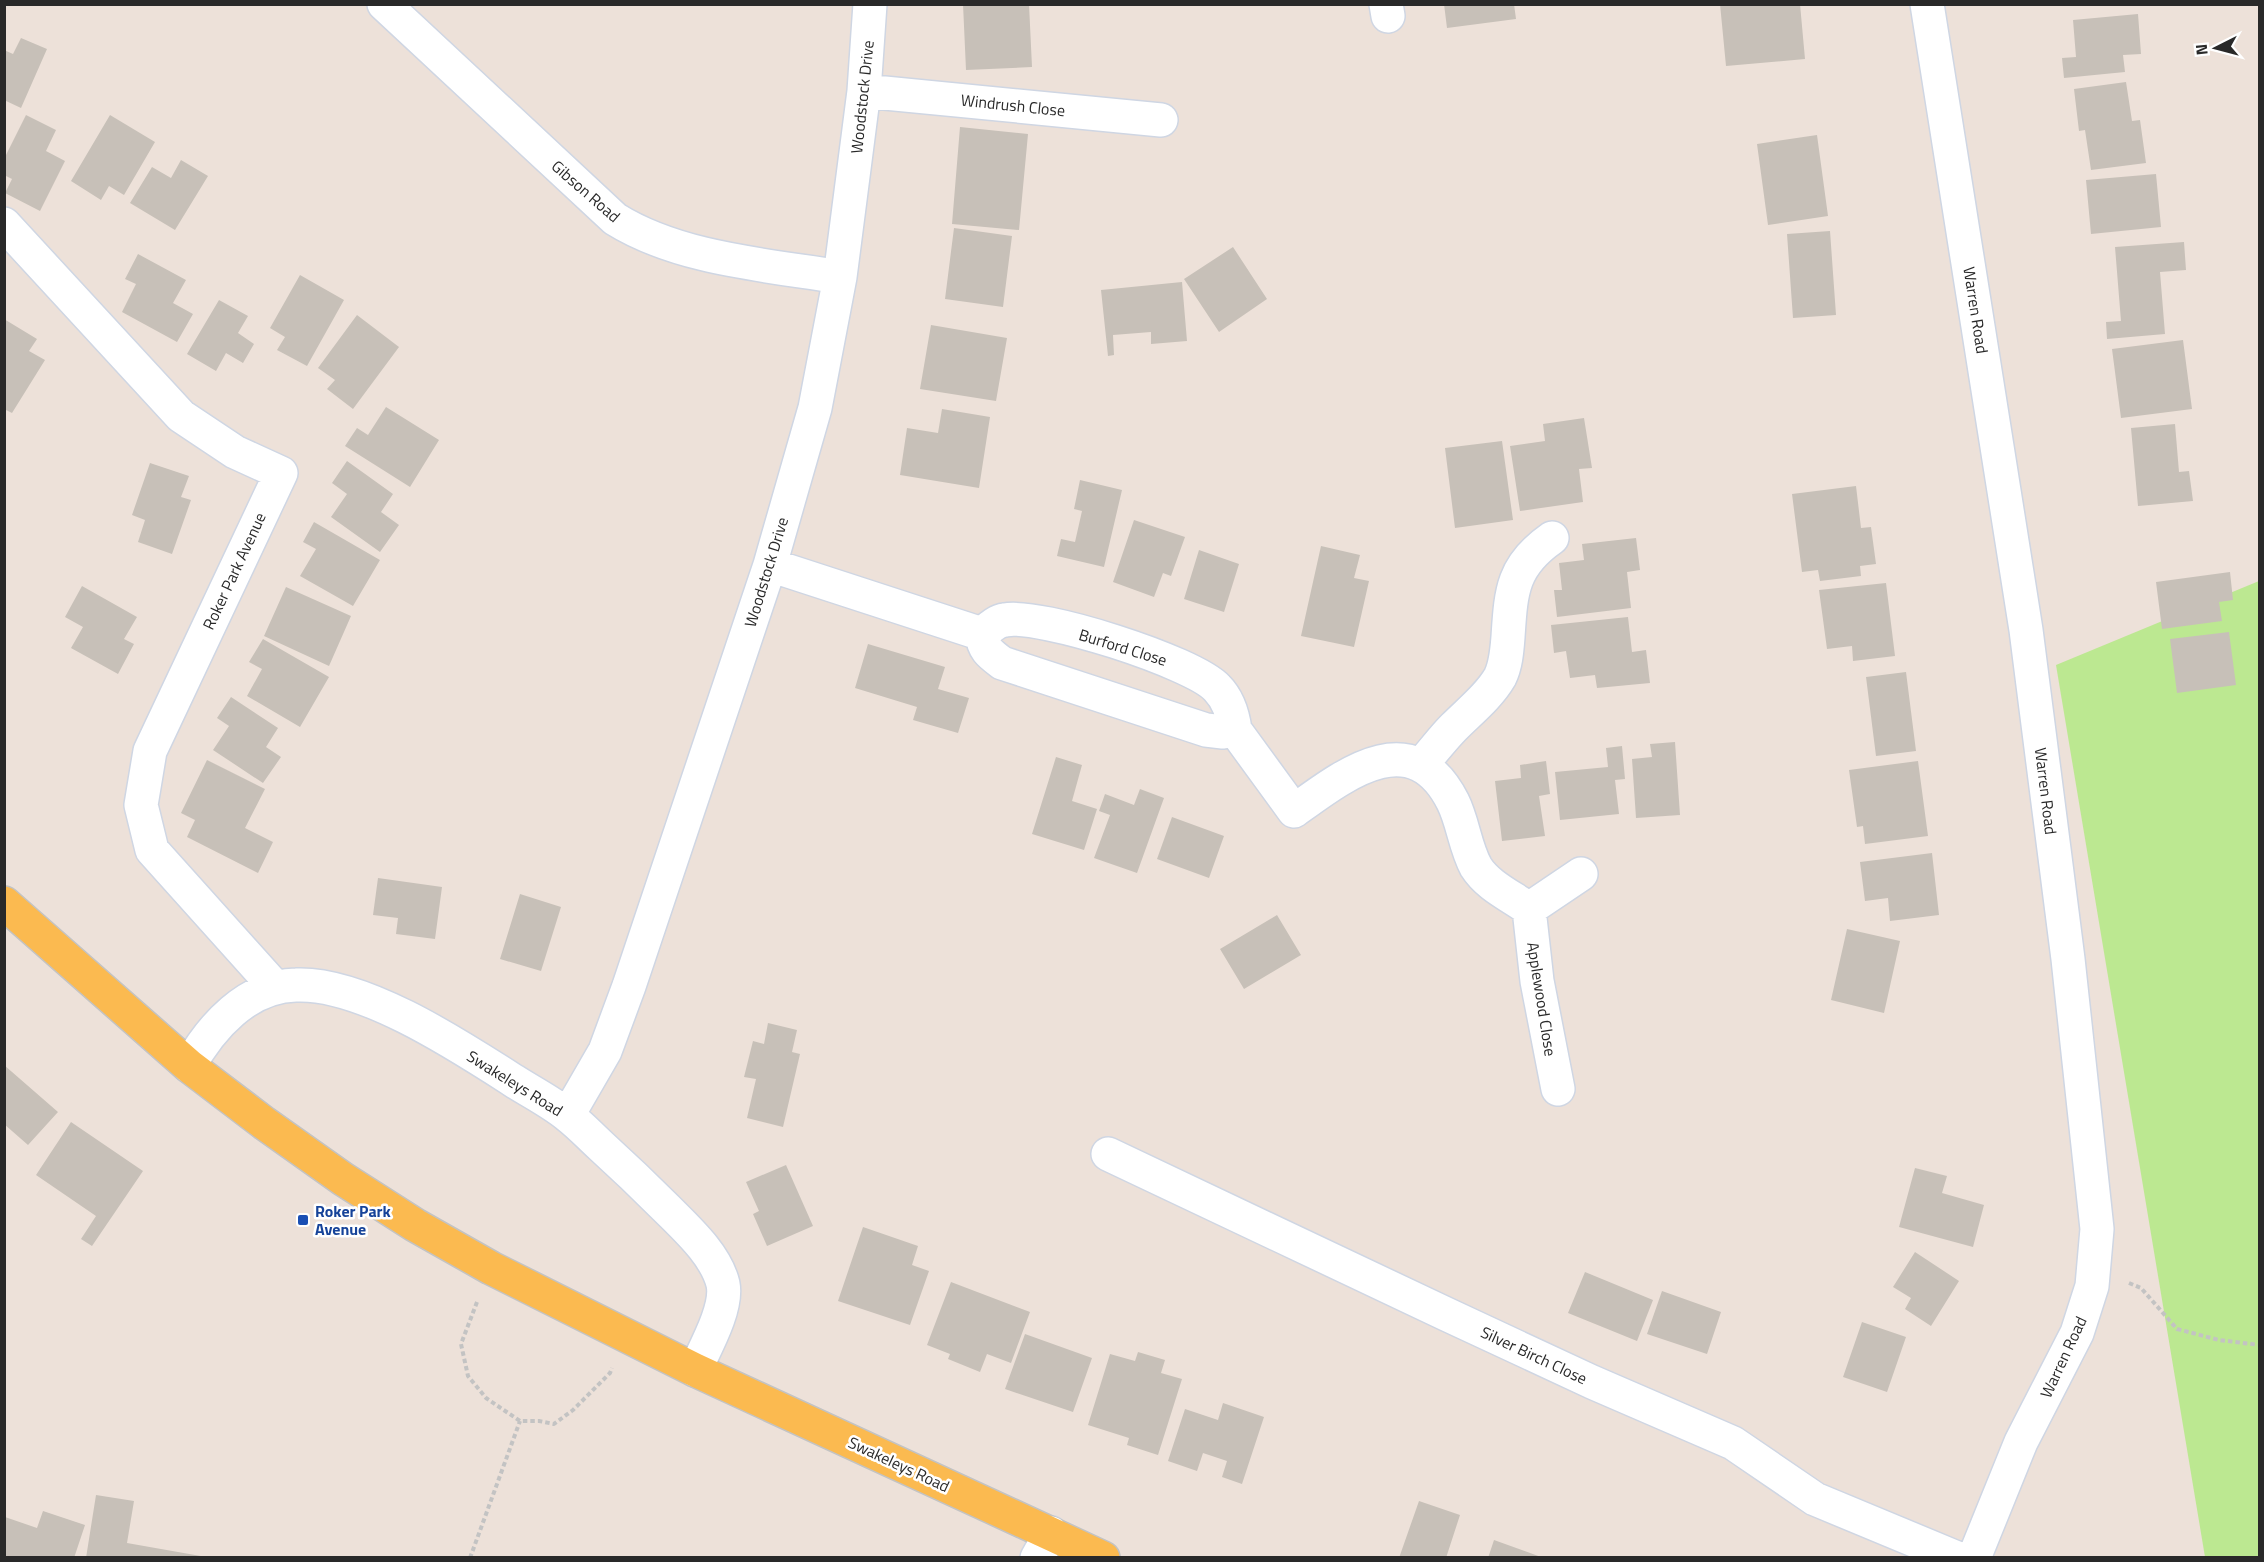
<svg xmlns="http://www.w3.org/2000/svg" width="2264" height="1562" viewBox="0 0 2264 1562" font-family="'Titillium Web',sans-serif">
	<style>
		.green { fill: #bce891 }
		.building { fill: #c7c0b8 }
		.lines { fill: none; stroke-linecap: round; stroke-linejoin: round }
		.minor-casing { stroke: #cfd6e3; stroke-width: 36 }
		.major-casing { stroke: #c3c3c3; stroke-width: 36 }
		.path { stroke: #c3c3c3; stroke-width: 4; stroke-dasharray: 4.5 3; stroke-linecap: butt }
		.minor { stroke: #fff; stroke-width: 33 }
		.major { stroke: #fbba50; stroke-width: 33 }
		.transit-dot { fill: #1a4fb4; stroke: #fff; stroke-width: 2 }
		.labels { text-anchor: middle; stroke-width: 5; stroke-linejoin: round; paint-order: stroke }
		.street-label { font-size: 16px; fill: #292929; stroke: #fff }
		.transit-label { font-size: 16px; font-weight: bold; fill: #164399; stroke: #fff; text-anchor: start }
	</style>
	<rect width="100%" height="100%" fill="#ede1d9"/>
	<path class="green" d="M2259 581V1557H2205L2056 665Z"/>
	<path class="building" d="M963 4H1029L1032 67 966 70Z
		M1444 4H1514L1516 19 1447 28Z
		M1720 4H1800L1805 59 1726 66Z
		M2138 14 2141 54 2123 55 2125 72 2064 78 2062 58 2076 57 2073 20Z
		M21 38 47 49 21 108 4 100V50L13 54Z
		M2126 82 2132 121 2140 120 2146 163 2091 170 2085 130 2079 131 2074 89Z
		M26 115 56 130 46 151 65 161 40 211 5 193 12 179 4 175V159Z
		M110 115 155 142 124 195 109 186 101 200 71 181Z
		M960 127 1028 134 1019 230 952 224Z
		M1817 135 1828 216 1768 225 1757 144Z
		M181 160 208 176 175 230 130 203 152 167 171 178Z
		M2156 174 2161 227 2091 234 2086 180Z
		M954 228 1012 236 1003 307 945 299Z
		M1830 231 1836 315 1793 318 1787 234Z
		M2184 242 2186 270 2160 272 2165 334 2107 339 2106 322 2121 321 2115 247Z
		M1233 247 1267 299 1219 332 1184 279Z
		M138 254 186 280 173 303 193 314 177 342 122 312 136 284 125 279Z
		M300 275 344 300 307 366 277 350 285 337 270 328Z
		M1182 282 1187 341 1151 344V332L1113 335 1114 355 1108 356 1101 290Z
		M219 300 248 316 238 333 254 344 243 363 226 353 216 371 187 354Z
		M357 315 399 347 353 409 327 389 335 380 318 368Z
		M4 319 37 339 29 351 45 360 12 413 4 409Z
		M931 325 1007 338 996 401 920 389Z
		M2183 340 2192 409 2121 418 2112 349Z
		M386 407 439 440 410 487 345 446 357 428 368 435Z
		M942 409 990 417 979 488 900 475 907 428 938 433Z
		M1584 418 1592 468 1579 469 1583 502 1520 511 1510 446 1545 441 1543 424Z
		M2175 424 2179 472 2189 471 2193 501 2138 506 2131 428Z
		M1502 441 1513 520 1455 528 1445 448Z
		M347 461 393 494 381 512 399 525 380 552 331 517 347 494 332 483Z
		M150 463 189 476 181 497 191 500 172 554 138 542 145 520 132 515Z
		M1080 480 1122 490 1104 567 1057 556 1061 539 1075 542 1082 511 1074 509Z
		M1856 486 1861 528 1871 527 1876 564 1860 566 1861 576 1820 581 1818 570 1802 572 1792 494Z
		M1134 520 1185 537 1171 576 1163 573 1154 597 1113 582Z
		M314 522 380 560 353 606 300 576 316 549 303 542Z
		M1636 538 1640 570 1627 572 1631 608 1557 617 1554 590H1562L1559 563 1584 560 1582 544Z
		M1321 546 1360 555 1354 578 1369 581 1354 647 1301 636Z
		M1199 550 1239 564 1224 612 1184 599Z
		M2230 572 2233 600 2219 602 2222 621 2162 629 2156 582Z
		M1886 583 1895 656 1853 661 1852 646 1827 649 1819 590Z
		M82 586 137 617 124 639 134 644 118 674 71 648 83 627 65 617Z
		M286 587 351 616 329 666 264 636Z
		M1628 617 1632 652 1646 650 1650 683 1597 688 1595 675 1570 678 1566 651 1554 653 1551 625Z
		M2229 632 2236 685 2177 693 2170 639Z
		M263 639 329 677 300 727 247 696 262 669 249 662Z
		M868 644 945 667 938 689 969 698 958 733 913 720 917 707 855 688Z
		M1906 672 1916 751 1876 756 1866 677Z
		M231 697 278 728 266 747 281 757 263 783 213 750 229 726 217 718Z
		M1675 742 1680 815 1636 818 1632 759 1652 757 1650 744Z
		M1622 746 1625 779 1615 780 1619 814 1560 820 1555 772 1608 767 1606 748Z
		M1056 757 1082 765 1072 801 1097 809 1084 850 1032 834Z
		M207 760 265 789 245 828 273 842 258 873 187 837 195 820 181 813Z
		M1546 761 1550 794 1539 796 1545 836 1502 841 1495 781 1521 778 1520 765Z
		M1918 761 1928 836 1865 844 1863 826 1857 827 1849 770Z
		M1140 789 1164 798 1137 873 1094 858 1110 815 1099 811 1105 794 1134 805Z
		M1172 817 1224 836 1209 878 1157 859Z
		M1932 853 1939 915 1890 921 1888 898 1865 901 1860 862Z
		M378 878 442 887 435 939 396 934 398 918 373 915Z
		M520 894 561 907 541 971 500 959Z
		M1277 915 1301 955 1244 989 1220 949Z
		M1847 929 1900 941 1884 1013 1831 1000Z
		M768 1023 797 1030 792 1052 800 1054 783 1127 747 1118 756 1079 744 1077 753 1041 764 1044Z
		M4 1065 58 1112 28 1145 4 1124Z
		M71 1122 143 1171 92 1246 81 1239 96 1216 36 1175Z
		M786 1165 813 1226 767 1246 753 1214 759 1211 746 1182Z
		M1915 1168 1947 1176 1942 1193 1984 1205 1973 1247 1899 1227Z
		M863 1227 918 1246 912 1265 929 1271 910 1325 838 1301Z
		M1915 1252 1959 1281 1931 1326 1905 1309 1911 1298 1893 1287Z
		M1585 1272 1653 1300 1637 1341 1568 1313Z
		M951 1282 1030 1312 1011 1363 987 1354 980 1372 948 1359 950 1354 927 1345Z
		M1662 1291 1721 1312 1707 1354 1647 1334Z
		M1862 1322 1906 1337 1887 1392 1843 1377Z
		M1025 1334 1092 1358 1073 1412 1005 1389Z
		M1138 1352 1165 1360 1161 1373 1182 1379 1158 1455 1127 1445 1129 1438 1088 1425 1110 1354 1135 1361Z
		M1223 1403 1264 1417 1242 1484 1222 1477 1227 1461 1203 1453 1197 1471 1168 1461 1185 1409 1218 1420Z
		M96 1495 134 1501 127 1543 212 1558H86Z
		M1419 1501 1460 1515 1446 1558H1399Z
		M43 1511 85 1525 74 1558H5V1517L37 1528Z
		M1494 1540 1541 1557V1558H1488Z"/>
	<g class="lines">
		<defs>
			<path id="minor" d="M384 4 615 219C679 259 767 265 840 277
				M1386 4 1388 16
				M1927 4 2026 630 2068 959 2097 1229 2092 1286 2077 1333 2021 1442 1974 1558
				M864 91 1161 120
				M4 224 181 416 235 452 281 473 150 751 141 805 152 850 275 987
				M770 565 982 634C983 649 990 654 1002 663L1206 730 1223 732 1235 730C1233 715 1228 699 1217 688 1193 662 1040 613 1005 620 996 621 989 628 982 634
				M1235 730 1294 811C1344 775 1412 721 1453 802 1463 822 1465 847 1476 867 1488 886 1511 896 1529 909
				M1421 765C1432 753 1442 739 1454 727 1470 711 1489 696 1500 677 1506 665 1507 650 1508 637 1511 591 1512 566 1552 538
				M189 1066C211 1027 247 986 296 985 362 982 458 1045 514 1081 531 1092 551 1102 567 1115 579 1124 590 1136 601 1146 623 1166 645 1187 666 1208 687 1229 716 1255 723 1284 728 1308 705 1348 695 1370
				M1558 1089 1537 981 1529 909 1581 874
				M568 1115 605 1051 629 986 770 565 815 408 840 277 864 91 870 4
				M1108 1154 1446 1314 1592 1382 1733 1443 1815 1499 1957 1558
				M1037 1558 1051 1533"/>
			<path id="major" d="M4 903 189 1066 264 1123 343 1179 415 1225 491 1268 695 1370 1103 1558"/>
		</defs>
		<use href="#minor" class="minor-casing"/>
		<use href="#major" class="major-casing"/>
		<path class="path" d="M2129 1283 2141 1288 2177 1329 2219 1340 2260 1345
			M477 1302 461 1344 468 1376 486 1398 520 1421H539L554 1424 573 1410 610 1373 612 1368
			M470 1558 520 1421"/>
		<use href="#minor" class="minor"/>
		<use href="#major" class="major"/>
	</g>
	<rect class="transit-dot" x="297" y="1214" width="12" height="12" rx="3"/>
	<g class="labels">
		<g class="street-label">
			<text transform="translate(862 97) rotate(-84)" y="6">Woodstock Drive</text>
			<text transform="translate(1013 105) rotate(6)" y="6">Windrush Close</text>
			<text transform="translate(586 191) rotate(41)" y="6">Gibson Road</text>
			<text transform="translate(1976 310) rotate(81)" y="6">Warren Road</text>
			<text transform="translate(234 571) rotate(-65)" y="6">Roker Park Avenue</text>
			<text transform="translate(766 572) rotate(-73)" y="6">Woodstock Drive</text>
			<text transform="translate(1123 647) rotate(17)" y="6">Burford Close</text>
			<text transform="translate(2046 791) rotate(83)" y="6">Warren Road</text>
			<text transform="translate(1542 999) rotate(81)" y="6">Applewood Close</text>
			<text transform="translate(515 1083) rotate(32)" y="6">Swakeleys Road</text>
			<text transform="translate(1534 1355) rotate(25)" y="6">Silver Birch Close</text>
			<text transform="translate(2063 1357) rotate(-65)" y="6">Warren Road</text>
			<text transform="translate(899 1464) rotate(25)" y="6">Swakeleys Road</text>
		</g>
		<g class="transit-label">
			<text x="315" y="1217">Roker Park<tspan x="315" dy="18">Avenue</tspan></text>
		</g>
	</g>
	<rect width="2264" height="1562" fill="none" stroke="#292929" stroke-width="12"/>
	<g transform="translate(2216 48) rotate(264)" stroke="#ffffff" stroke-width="4.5" paint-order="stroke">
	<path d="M0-4.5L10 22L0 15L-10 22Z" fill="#292929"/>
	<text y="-9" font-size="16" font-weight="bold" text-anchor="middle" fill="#292929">N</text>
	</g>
</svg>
